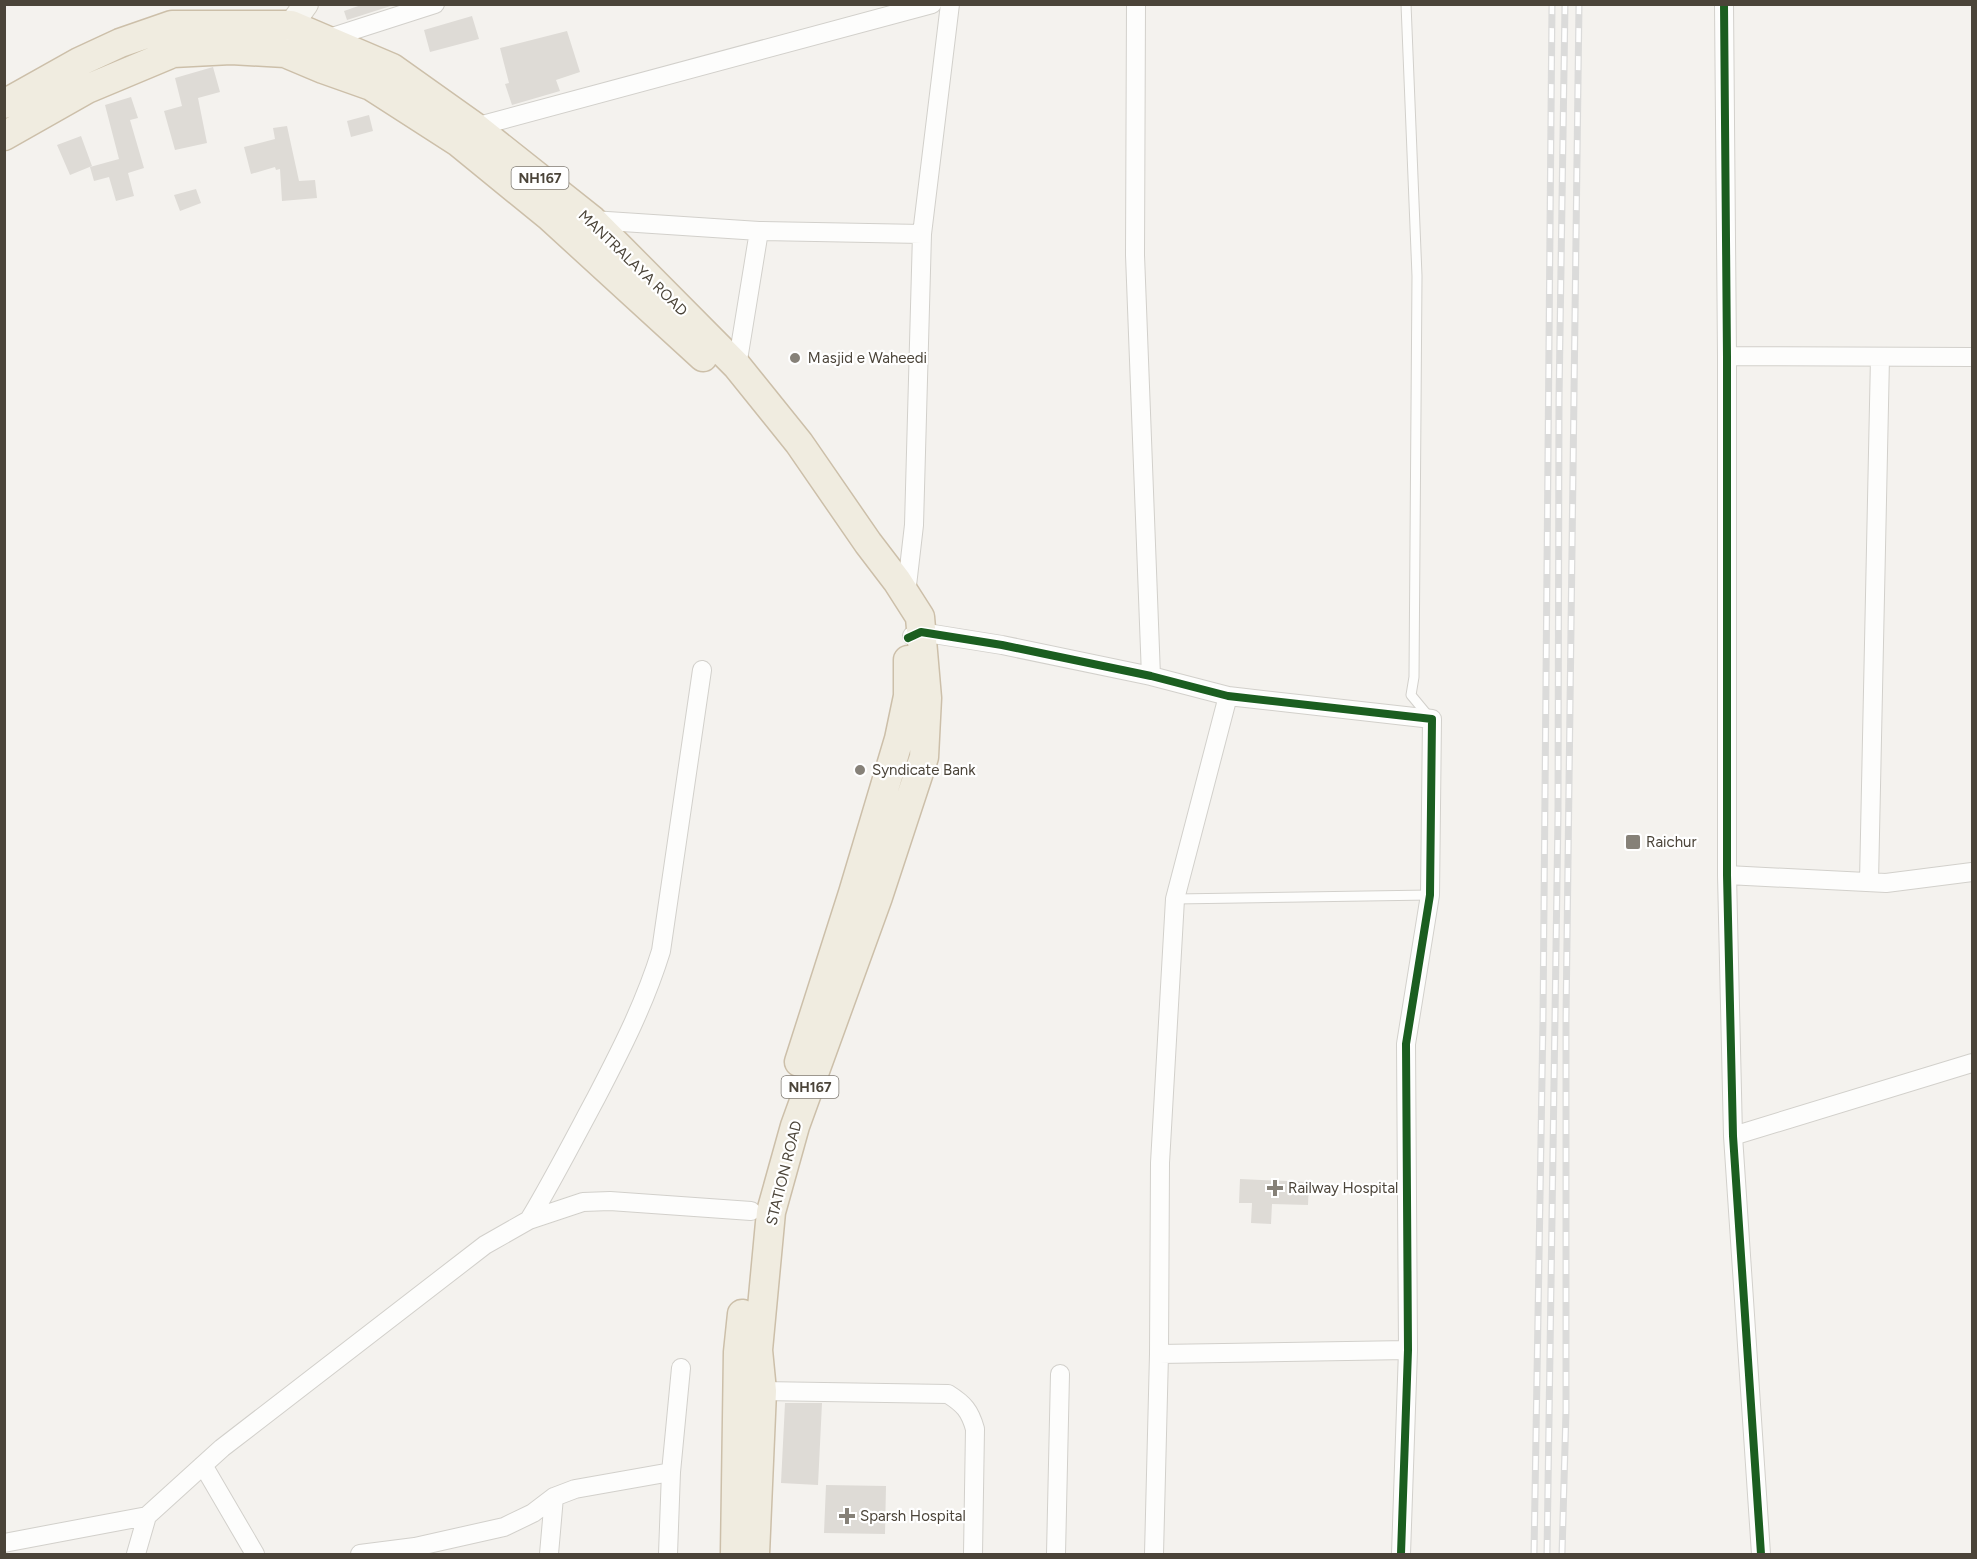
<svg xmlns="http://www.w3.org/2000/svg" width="1977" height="1559" viewBox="0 0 1977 1559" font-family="Figtree,'Noto Sans SC',sans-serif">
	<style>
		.building { fill: #dedbd6 }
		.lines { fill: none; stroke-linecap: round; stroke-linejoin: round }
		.service-casing { stroke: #d2d0cb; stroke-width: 11 }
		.minor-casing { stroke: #d2d0cb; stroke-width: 20 }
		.secondary-casing { stroke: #d3cfc5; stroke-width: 26 }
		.trunk-casing { stroke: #ccbfa9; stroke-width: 31 }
		.service { stroke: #fdfdfc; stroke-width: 9 }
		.minor { stroke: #fdfdfc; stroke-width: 18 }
		.secondary { stroke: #f7f6f1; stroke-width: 24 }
		.trunk { stroke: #f0ece0; stroke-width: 28 }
		.rail-casing { stroke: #dbdbda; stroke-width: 7 }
		.rail { stroke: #fff; stroke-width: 4.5; stroke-dasharray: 14; stroke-linecap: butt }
		.cycleway-casing { stroke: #fff; stroke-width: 11 }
		.cycleway { stroke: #1b5e20; stroke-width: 8 }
		.poi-dot { fill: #868178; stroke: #fff; stroke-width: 2 }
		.labels { text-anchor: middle; stroke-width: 4.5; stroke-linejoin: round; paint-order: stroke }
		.shield { fill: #fff; stroke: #817c74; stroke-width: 1.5 }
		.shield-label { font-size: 14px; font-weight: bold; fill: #4b4439 }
		.street-label { font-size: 15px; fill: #4b4439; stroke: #fff }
		.poi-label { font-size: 15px; fill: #4b4439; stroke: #fff; text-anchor: start }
	</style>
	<rect width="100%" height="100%" fill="#f4f2ee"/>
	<path class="building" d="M364 4H397L347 20 344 11Z
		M472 16 479 39 430 52 424 30Z
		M567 31 580 72 556 80 560 91 512 105 505 84 509 83 500 48Z
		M213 67 220 92 198 98 207 143 175 150 164 111 182 106 175 78Z
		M131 97 138 118 130 120 144 168 128 173 134 196 116 201 109 177 94 181 90 167 119 159 105 105Z
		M369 115 373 131 351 137 347 121Z
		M287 126 299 181 315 180 317 198 282 201 280 169 276 170 275 167 251 174 244 147 275 139 273 128Z
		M81 136 92 166 70 175 57 145Z
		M196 189 201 203 180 211 174 195Z
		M1240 1179 1309 1182 1308 1205 1272 1204 1271 1224 1251 1223 1252 1203H1239Z
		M785 1403H822L818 1485 781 1483Z
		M826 1485 886 1486 885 1534 824 1533Z"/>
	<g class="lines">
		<defs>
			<path id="service" d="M1406 4 1417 276 1414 677 1411 695 1430 718
				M1175 899 1430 895"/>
			<path id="minor" d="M1136 4 1135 255 1151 676
				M1724 4 1727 356V875L1733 1136 1761 1554
				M326 39 435 4
				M475 127 932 4
				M592 220 759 231 922 234
				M1727 356 1972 357
				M737 366 759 231
				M906 594 914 525 922 234 950 4
				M912 636 921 632 1002 645 1151 676 1228 696 1432 719 1430 895 1406 1044 1408 1350 1401 1554
				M1727 875 1886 883 1972 872
				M1869 882 1880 357
				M1733 1136 1972 1063
				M529 1220C553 1180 574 1139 596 1098 621 1050 645 1003 661 951L702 670
				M1159 1354 1408 1350
				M762 1391 948 1394C964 1404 970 1411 975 1429L973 1554
				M203 1465 255 1554
				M4 1543 147 1516
				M136 1554 147 1516 222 1448 485 1245 529 1220 583 1202 610 1201 751 1211
				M360 1554 415 1547 504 1527 533 1513 554 1497 575 1489 671 1472
				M549 1554 554 1497
				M668 1554 671 1472 681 1368
				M1056 1554 1060 1374
				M1154 1554 1159 1354 1160 1163 1175 899 1228 696"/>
			<path id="secondary" d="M287 41 291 25 306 4"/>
			<path id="trunk" d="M4 104 79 62 120 43 172 25H291L392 68 475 127 592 220 737 366 799 443 868 543 897 581 920 617 927 698 924 757 878 897 795 1126 771 1212 758 1350 762 1391 755 1554
				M4 136 87 89 173 53 231 50 285 53 323 69 371 86 458 142 550 217 703 357
				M799 1062 853 893 899 739 908 696V660
				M735 1554 738 1352 742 1314"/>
		</defs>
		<use href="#service" class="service-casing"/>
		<use href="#minor" class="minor-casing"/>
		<use href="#secondary" class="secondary-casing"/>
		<use href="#trunk" class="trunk-casing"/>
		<use href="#service" class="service"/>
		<use href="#minor" class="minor"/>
		<use href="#secondary" class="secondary"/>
		<use href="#trunk" class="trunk"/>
		<defs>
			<path id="rail" d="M1534 1554 1543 1019 1552 4
				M1547 1554 1558 814 1559 400 1565 4
				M1562 1554 1566 1411V1018L1579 4"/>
		</defs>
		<use href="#rail" class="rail-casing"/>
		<use href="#rail" class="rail"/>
		<defs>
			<path id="cycleway" d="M1724 4 1727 356V875L1733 1136 1761 1554
				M908 638 921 632 1002 645 1151 676 1228 696 1432 719 1430 895 1406 1044 1408 1350 1401 1554"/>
		</defs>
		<use href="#cycleway" class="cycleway-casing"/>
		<use href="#cycleway" class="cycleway"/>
	</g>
	<g class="poi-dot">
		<circle cx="795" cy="358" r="6"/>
		<circle cx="860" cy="770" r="6"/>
		<rect x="1625" y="834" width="16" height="16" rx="3"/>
		<path d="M1272 1179h6v6h6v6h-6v6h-6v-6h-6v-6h6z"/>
		<path d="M844 1507h6v6h6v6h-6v6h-6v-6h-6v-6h6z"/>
	</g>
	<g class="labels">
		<g class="shield">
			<rect x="511.5" y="167" width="57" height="22" rx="4.5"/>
			<rect x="781.5" y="1076" width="57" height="22" rx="4.5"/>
		</g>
		<g class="shield-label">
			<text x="540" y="183">NH167</text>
			<text x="810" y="1092">NH167</text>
		</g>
		<g class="street-label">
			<text transform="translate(633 263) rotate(44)" y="5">MANTRALAYA ROAD</text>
			<text transform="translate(784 1173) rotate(-76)" y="5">STATION ROAD</text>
		</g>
		<g class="poi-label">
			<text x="807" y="363">Ｍasjid e Waheedi</text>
			<text x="872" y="775">Syndicate Bank</text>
			<text x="1646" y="847">Raichur</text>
			<text x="1288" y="1193">Railway Hospital</text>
			<text x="860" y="1521">Sparsh Hospital</text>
		</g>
	</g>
	<rect width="1977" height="1559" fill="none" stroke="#4b4439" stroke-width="12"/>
</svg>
